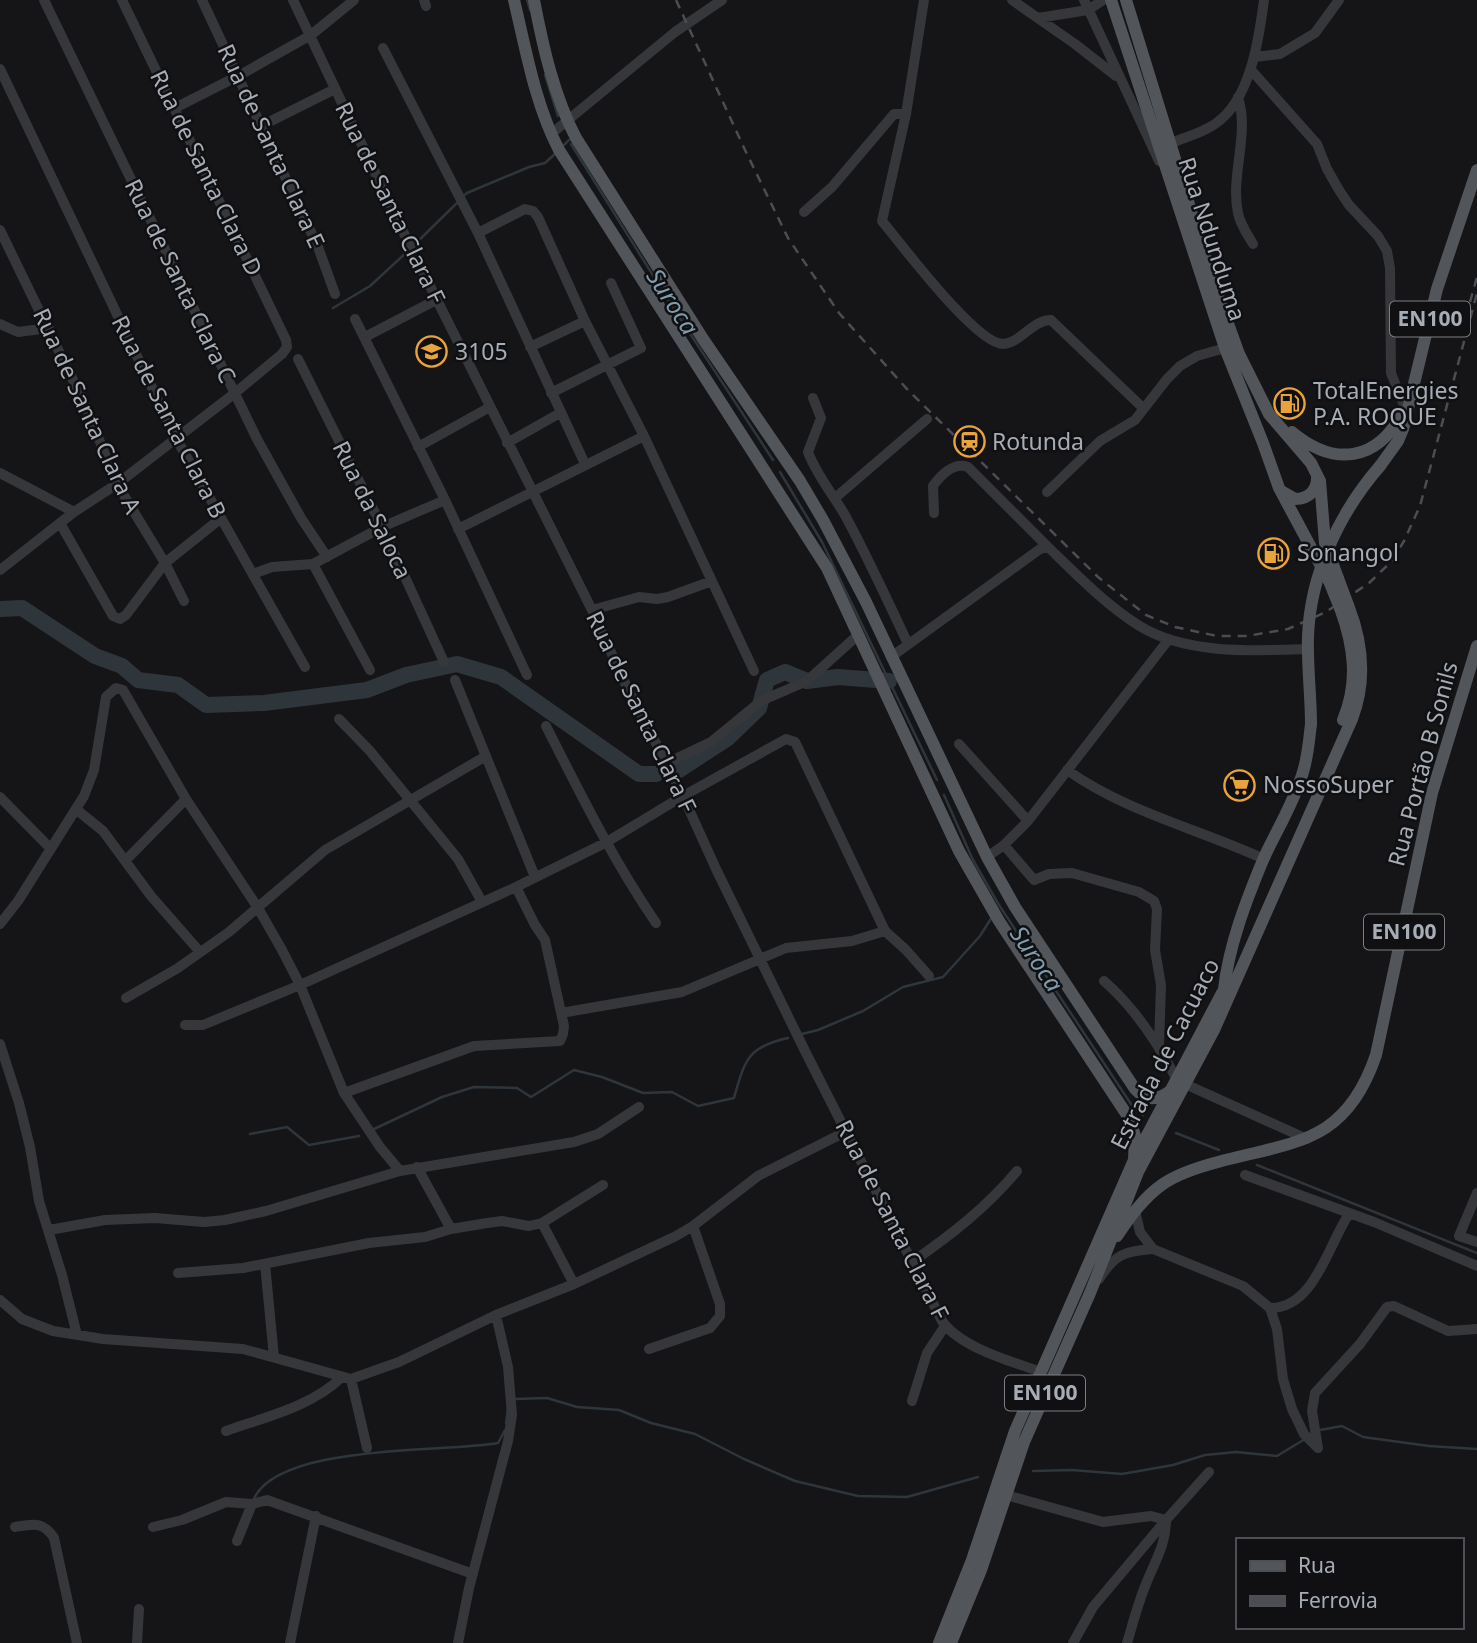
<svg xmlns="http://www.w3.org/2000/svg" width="1477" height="1643" viewBox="0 0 1477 1643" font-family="'Noto Sans',sans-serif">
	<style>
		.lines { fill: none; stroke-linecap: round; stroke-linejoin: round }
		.stream { stroke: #2e363c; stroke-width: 2.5 }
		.river { stroke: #2e363c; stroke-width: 16 }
		.minor { stroke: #36373b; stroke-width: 10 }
		.major { stroke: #52555a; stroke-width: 12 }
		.rail { stroke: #4b4d52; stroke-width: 2.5; stroke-dasharray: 9 7; stroke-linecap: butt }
		.major-bridge { stroke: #52555a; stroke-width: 12 }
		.labels { text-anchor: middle; stroke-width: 5; stroke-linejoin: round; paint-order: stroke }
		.shield { fill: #101012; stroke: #7a7e85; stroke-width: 2 }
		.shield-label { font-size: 21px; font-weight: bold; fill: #a7adb6 }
		.street-label { font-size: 23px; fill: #a7adb6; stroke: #101012 }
		.poi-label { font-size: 23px; fill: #a7adb6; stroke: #101012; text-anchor: start }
		.water-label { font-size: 24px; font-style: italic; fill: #809caf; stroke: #101012 }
	</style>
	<rect width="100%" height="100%" fill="#151517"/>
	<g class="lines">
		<path class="stream" d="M527 0 530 10
			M545 75 558 116
			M571 144 672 306 773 460
			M563 146 569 140
			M462 197 467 193 529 167 545 163 556 153
			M413 246 458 202
			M333 308 370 286 408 251
			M780 472 822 542 937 780
			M944 795 973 860 999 905 1131 1104 1143 1115
			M802 1034 818 1030 863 1011 903 987 943 977 980 936 992 917
			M372 1130 442 1097 474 1087 517 1088 531 1097 574 1070 602 1077 643 1093 672 1092 698 1106 734 1098C745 1060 747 1047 788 1038
			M1176 1133 1219 1150
			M250 1134 287 1127 309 1145 359 1136
			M1257 1165 1477 1253
			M515 1399 547 1398 577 1407 619 1410 651 1423 695 1434 744 1459 795 1481 858 1496 907 1497 978 1477
			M506 1423 508 1409
			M1320 1430 1342 1426 1363 1437 1429 1446 1477 1449
			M1033 1471 1072 1470 1122 1474 1173 1465 1205 1455 1236 1452 1277 1456 1305 1439
			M253 1501C275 1443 443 1453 498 1443L505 1430"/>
		<path class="river" d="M0 609 22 608 95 656 122 666 138 680 178 685 206 705 264 703 367 690 406 675 457 664 501 677 639 774H656
			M679 770 728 738 759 708 767 680 785 672 807 681 838 677 889 681"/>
		<path class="minor" d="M44 0 257 439 301 518 327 557
			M202 0 318 247 335 294
			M293 0 411 248 592 610 623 679 683 796 716 869 805 1051 942 1321C961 1348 1011 1361 1041 1372
			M424 0 426 6
			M924 0 906 114 882 221C902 245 976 344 1003 344 1021 343 1032 320 1051 320L1143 408
			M1012 0 1075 44 1116 76
			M1084 0 1159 161
			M1038 18 1088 10 1103 0
			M383 48 478 233 585 464
			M1254 57 1280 54 1315 33 1339 0
			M0 69 176 438 305 667
			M1252 71 1317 144 1327 169 1339 190 1349 205 1378 236 1387 251 1390 268 1391 373 1405 408
			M1238 97C1250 135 1230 175 1238 213 1240 224 1247 234 1253 244
			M175 108 240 75 311 35 354 0
			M263 125 335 89
			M551 134 675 32 722 0
			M1169 144C1185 137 1206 132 1219 121 1251 96 1259 38 1264 0
			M804 212 832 187 894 114H906
			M0 230 86 407 117 484 165 563 184 601
			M478 233 525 209 533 211 538 217 585 321 644 436 754 671
			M355 319 445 500 527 675
			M0 324 18 332 49 328
			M365 337 436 300
			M530 347 585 321
			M298 359 382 527 444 662
			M551 393 641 348 611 283
			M813 398 821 418 808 452C817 476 833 494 846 517 868 558 888 601 908 644
			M507 443 560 413
			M418 447 490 407
			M0 473 74 512
			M1047 492 1100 441 1135 420 1167 379 1180 366 1197 356 1225 348
			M835 498 927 419
			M934 513 933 486C941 475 954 462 968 467L1048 547
			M60 523 113 616 120 619 126 615 165 563 220 519
			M458 529 644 436
			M313 564 370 670
			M0 570 74 512 117 484 235 393 282 354 287 347 286 340 122 0
			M253 574 272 567 313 564 382 527 445 500
			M592 610 639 597 657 599 668 597 712 581
			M891 657 1040 549 1048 547C1076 574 1105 604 1138 625 1185 655 1255 651 1308 649
			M455 680 535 877
			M339 719 370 751 458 859 482 902
			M546 726C581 795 613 860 656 923
			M959 744 1028 821
			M667 763 711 742 761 701 807 681 858 635
			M1067 770C1126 812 1199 829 1264 859
			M0 797 50 848
			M77 810 103 831 151 896 200 952
			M1004 845 1034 880 1049 874 1072 873 1139 892 1154 901 1157 909 1155 950 1161 985 1159 1045
			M987 857 1004 845 1028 821 1169 639
			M125 861 186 799
			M0 924 18 901 84 796 94 770 106 697 116 688 123 690 186 799 258 908 282 950 300 985 344 1093 380 1147 400 1171
			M1104 981C1135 1008 1158 1043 1177 1080
			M126 998 178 968 229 932 325 850 486 756
			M561 1013 682 992 786 948 852 941 885 931
			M185 1025H203L300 985 516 887 605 843 683 796 786 739 795 742 798 748 885 931 906 950 929 976
			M0 1044 19 1103 30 1147 39 1201 62 1275 77 1335
			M1185 1084 1307 1139
			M344 1093 474 1046 560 1041 563 1034 564 1026 545 940 535 925 516 887
			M417 1167 451 1229
			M1245 1175 1374 1222 1477 1266
			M1477 1193 1459 1236 1477 1242
			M1135 1211 1140 1232 1153 1249 1243 1286 1270 1308 1277 1329 1283 1379 1292 1409 1304 1434 1318 1448
			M542 1223 603 1185
			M49 1230 105 1220 155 1218 204 1222 225 1220 266 1211 400 1171 574 1142 598 1134 639 1107
			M912 1262C951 1235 987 1207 1017 1171
			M265 1264 274 1357
			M178 1273 243 1268 369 1243 425 1237 451 1229 487 1223 502 1221 529 1226 542 1223 574 1284
			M1099 1279C1115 1254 1125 1251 1153 1249
			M0 1300 22 1319 53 1331 103 1339 243 1349 351 1379 399 1362 496 1315 574 1284 676 1236 693 1226 758 1176 847 1131
			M1270 1308C1314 1309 1328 1245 1349 1214
			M649 1349 710 1328 720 1316V1304L693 1226
			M351 1379 367 1448
			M912 1401 927 1353 945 1326
			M226 1431C265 1417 311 1407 342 1377
			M1318 1448 1312 1411 1315 1393 1360 1344 1387 1307 1394 1306 1448 1331 1477 1329
			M1006 1495 1103 1522 1151 1516 1166 1520 1209 1472
			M15 1527C33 1524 43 1521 54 1538L77 1643
			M153 1527 182 1520 226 1502 252 1504 267 1500 473 1574
			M237 1541 252 1504
			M137 1643 139 1609
			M290 1643 316 1516
			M458 1643 469 1588 508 1441 512 1415 508 1367 496 1315
			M1073 1643 1093 1607 1166 1520
			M1127 1643C1133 1623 1138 1603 1146 1584 1155 1561 1166 1545 1166 1520"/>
		<path class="major" d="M514 0C526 50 535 104 559 150L827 568 959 851 999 921 1129 1118 1135 1136 1134 1160
			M534 0C543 47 554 96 576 138L703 339 800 481 823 520 866 602 987 857 1015 907 1135 1089C1146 1101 1157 1101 1170 1091
			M1111 0 1225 348 1263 443 1279 488 1329 581
			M1126 0 1212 279 1239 354 1269 414 1311 463 1320 481 1325 543 1338 578
			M1292 432C1334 467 1377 462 1403 412
			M1380 466 1398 441 1403 429 1437 289 1477 170
			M1281 491 1295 499C1309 499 1318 490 1317 475
			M1340 608C1354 646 1359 682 1343 720
			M1224 989C1229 945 1246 901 1263 860 1276 831 1294 803 1303 772 1308 756 1309 740 1311 724
			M1117 1236C1130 1217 1144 1197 1163 1184 1179 1173 1199 1167 1218 1162 1297 1141 1346 1143 1376 1055L1432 793 1477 646
			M939 1643 972 1560 1015 1431 1041 1372 1134 1160 1222 993
			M951 1643 981 1570 1024 1442 1090 1293 1138 1172 1214 1030 1352 719C1367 680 1363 643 1348 605"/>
		<path class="rail" d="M676 0 745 150 788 238 839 313 906 388 1098 577 1146 615 1175 627 1217 636H1247L1288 629 1326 612 1369 583 1392 561 1404 541 1420 506 1477 293
			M1470 302 1477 277"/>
		<path class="major-bridge" d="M1338 578 1348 605
			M1329 581 1340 608
			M1311 724C1311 695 1307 666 1308 637 1310 575 1339 513 1380 466"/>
	</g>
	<defs>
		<symbol id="school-ring" viewBox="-11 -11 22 22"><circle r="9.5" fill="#101012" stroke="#e8a33c" stroke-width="1.5"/><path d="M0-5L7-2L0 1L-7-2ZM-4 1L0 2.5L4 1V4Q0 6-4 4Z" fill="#e8a33c"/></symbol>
		<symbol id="fuel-ring" viewBox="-11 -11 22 22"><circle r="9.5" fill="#101012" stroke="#e8a33c" stroke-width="1.5"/><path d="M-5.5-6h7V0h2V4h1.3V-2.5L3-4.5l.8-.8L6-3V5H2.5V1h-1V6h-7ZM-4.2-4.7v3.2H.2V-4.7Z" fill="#e8a33c"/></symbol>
		<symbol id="station-ring" viewBox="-11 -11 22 22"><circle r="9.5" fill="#101012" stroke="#e8a33c" stroke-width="1.5"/><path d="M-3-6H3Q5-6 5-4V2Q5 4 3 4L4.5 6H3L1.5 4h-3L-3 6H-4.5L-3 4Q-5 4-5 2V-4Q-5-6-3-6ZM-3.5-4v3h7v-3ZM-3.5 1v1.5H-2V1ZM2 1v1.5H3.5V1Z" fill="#e8a33c"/></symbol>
		<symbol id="supermarket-ring" viewBox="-11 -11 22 22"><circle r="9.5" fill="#101012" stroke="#e8a33c" stroke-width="1.5"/><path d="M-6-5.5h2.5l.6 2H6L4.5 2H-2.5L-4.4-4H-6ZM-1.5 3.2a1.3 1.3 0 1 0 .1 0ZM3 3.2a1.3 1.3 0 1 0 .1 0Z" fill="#e8a33c"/></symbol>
	</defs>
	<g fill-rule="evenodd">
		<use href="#school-ring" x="414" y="334" width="35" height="35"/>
		<use href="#fuel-ring" x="1272" y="386" width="35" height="35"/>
		<use href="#station-ring" x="952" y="424" width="35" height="35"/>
		<use href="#fuel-ring" x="1256" y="536" width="35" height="35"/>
		<use href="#supermarket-ring" x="1222" y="768" width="35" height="35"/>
	</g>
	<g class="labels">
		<g class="shield">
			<rect x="1390" y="301.5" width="80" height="35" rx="5"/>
			<rect x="1364" y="914.5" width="80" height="35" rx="5"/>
			<rect x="1005" y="1375.5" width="80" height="35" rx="5"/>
		</g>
		<g class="shield-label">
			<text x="1430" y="326">EN100</text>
			<text x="1404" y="939">EN100</text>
			<text x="1045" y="1400">EN100</text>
		</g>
		<g class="street-label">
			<text transform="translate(271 146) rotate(65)" y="8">Rua de Santa Clara E</text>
			<text transform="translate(206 173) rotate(64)" y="8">Rua de Santa Clara D</text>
			<text transform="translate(390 203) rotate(64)" y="8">Rua de Santa Clara F</text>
			<text transform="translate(1212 239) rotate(72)" y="8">Rua Ndunduma</text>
			<text transform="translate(180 281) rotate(64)" y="8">Rua de Santa Clara C</text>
			<text transform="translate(87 411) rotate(65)" y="8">Rua de Santa Clara A</text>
			<text transform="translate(169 417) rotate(63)" y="8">Rua de Santa Clara B</text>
			<text transform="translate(372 510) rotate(64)" y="8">Rua da Saloca</text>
			<text transform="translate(641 712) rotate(64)" y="8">Rua de Santa Clara F</text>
			<text transform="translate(1423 764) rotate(-75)" y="8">Rua Portão B Sonils</text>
			<text transform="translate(1165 1054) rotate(-63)" y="8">Estrada de Cacuaco</text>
			<text transform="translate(892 1220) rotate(63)" y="8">Rua de Santa Clara F</text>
		</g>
		<g class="poi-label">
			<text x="455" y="360">3105</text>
			<text x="1313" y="399">TotalEnergies<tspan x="1313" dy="26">P.A. ROQUE</tspan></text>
			<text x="992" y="450">Rotunda</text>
			<text x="1297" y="561">Sonangol</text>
			<text x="1263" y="793">NossoSuper</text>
		</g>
		<g class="water-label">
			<text transform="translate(672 302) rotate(57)" y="8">Suroca</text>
			<text transform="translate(1036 959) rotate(56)" y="8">Suroca</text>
		</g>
	</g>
	<rect x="1236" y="1538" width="228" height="91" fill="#101012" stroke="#4c4f54" stroke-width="2"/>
	<rect x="1250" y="1561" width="35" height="10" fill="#52555a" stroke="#4c4f54" stroke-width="2"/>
	<text x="1298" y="1573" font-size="21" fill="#a7adb6">Rua</text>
	<rect x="1250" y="1596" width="35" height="10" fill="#4b4d52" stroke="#4c4f54" stroke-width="2"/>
	<text x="1298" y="1608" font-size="21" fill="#a7adb6">Ferrovia</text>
</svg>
